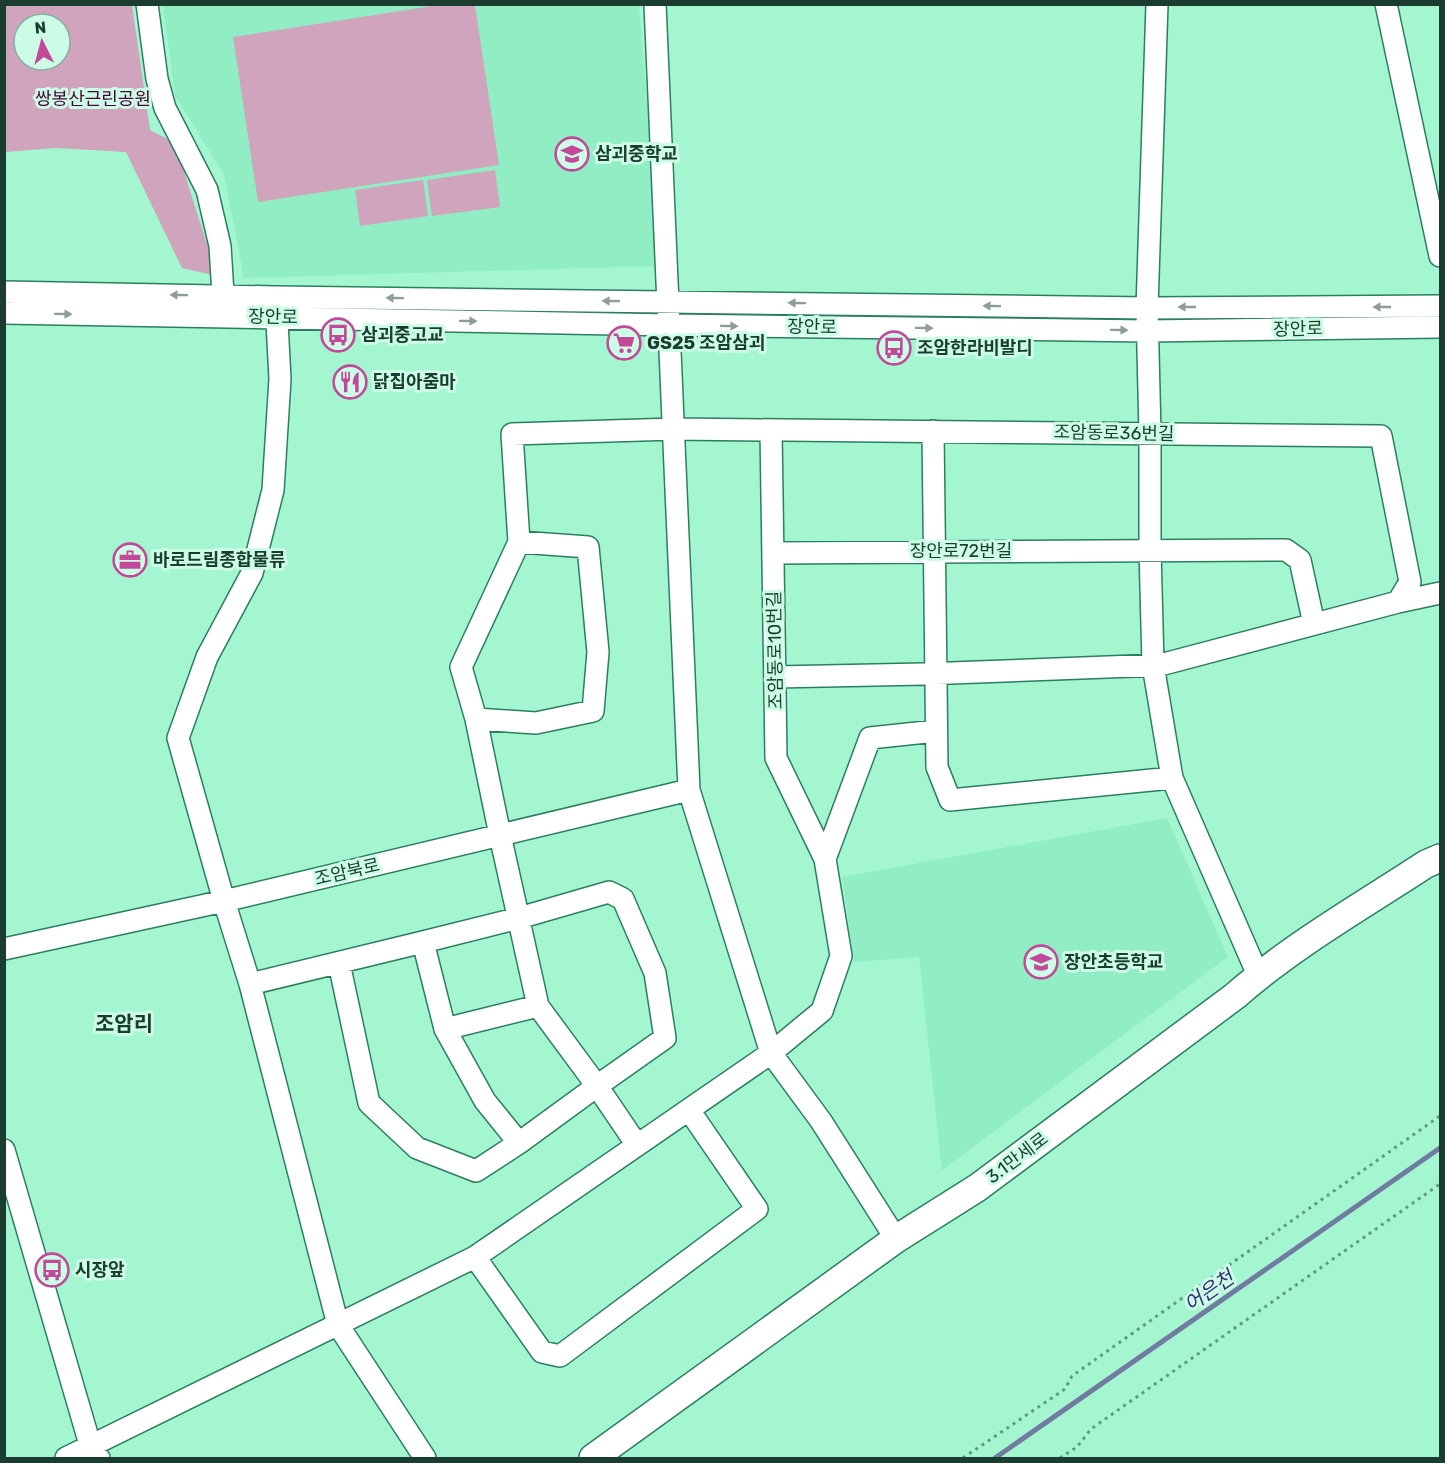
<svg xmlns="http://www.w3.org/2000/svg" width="1445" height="1463" viewBox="0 0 1445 1463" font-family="Rubik,'Noto Sans KR',sans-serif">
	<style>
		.built { fill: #91edc4 }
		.green { fill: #cfa4bc; fill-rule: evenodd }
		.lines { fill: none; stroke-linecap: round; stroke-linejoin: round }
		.stream { stroke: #707ba0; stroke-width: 5 }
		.minor-casing { stroke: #2a7f5e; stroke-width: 24 }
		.major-casing { stroke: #2a7f5e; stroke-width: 30 }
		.path { stroke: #609b81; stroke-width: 3; stroke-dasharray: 3 4.5; stroke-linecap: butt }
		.minor { stroke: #fff; stroke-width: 21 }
		.major { stroke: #fff; stroke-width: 27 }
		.oneway { fill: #8d9e97 }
		.labels { text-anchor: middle; stroke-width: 6; stroke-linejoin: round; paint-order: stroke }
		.park-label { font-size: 18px; fill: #4d0237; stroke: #ccfce5 }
		.poi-label { font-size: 18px; font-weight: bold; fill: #1b3d2f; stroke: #ccfce5; text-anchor: start }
		.street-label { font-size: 18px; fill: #1b3d2f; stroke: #ccfce5 }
		.water-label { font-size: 20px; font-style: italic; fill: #362d75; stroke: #ccfce5 }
		.quarter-label { font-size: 21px; font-weight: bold; fill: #1b3d2f; stroke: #ccfce5 }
	</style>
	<rect width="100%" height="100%" fill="#a4f6d1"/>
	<path class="built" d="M163 5H639L660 266 244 278 224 174 175 96Z
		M1167 818 1228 957 942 1170 919 957 854 962 842 877Z"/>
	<path class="green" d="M445 4 475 5 499 165 258 202 233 37Z
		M5 5H132L150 130 175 143 217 276 182 268 126 152 56 148 5 152ZM24 24H60V60H24Z
		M495 170 500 207 432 216 427 180Z
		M423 180 428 216 360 226 355 190Z"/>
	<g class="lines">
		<path class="stream" d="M995 1458 1440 1148"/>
		<defs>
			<path id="minor" d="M147 4 157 79 165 108 207 190 220 246 224 310
				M655 4 689 790 771 1053 821 1121 896 1239
				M1386 4 1440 256
				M4 292 276 297 1147 308 1440 306
				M276 303 280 379 273 490 252 573 207 657 178 738 224 901 250 984 338 1325 425 1458
				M4 313 670 325 1148 331 1440 327
				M933 431 937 767 950 800 1172 778 1153 665 1150 550V434L1147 308 1157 4
				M519 542 512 434 674 429 1381 436 1410 582 1398 602 1160 665 924 674 775 677
				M773 553 1286 550 1300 560 1314 624
				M1398 602 1440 593
				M476 719 536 723 593 711 598 652 588 547 519 542 461 667 476 719 500 835 538 1006 597 1086 637 1145
				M1172 778 1258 975
				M825 859 870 738 936 731
				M609 892 623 899 655 973 665 1038 597 1086 519 1143 485 1101 445 1029 423 942 519 918Z
				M4 949 224 901 689 790
				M339 963 369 1103 417 1148 476 1171 519 1143
				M250 984 423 942
				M445 1029 538 1006
				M4 1150 91 1448 99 1458
				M475 1257 542 1352 560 1356 757 1209 689 1110
				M66 1458 475 1257 771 1053 822 1011 841 956 825 859 776 758 771 430"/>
			<path id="major" d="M593 1458 896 1239 977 1188 1235 996C1293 945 1362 906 1426 864L1440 858"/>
		</defs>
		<use href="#minor" class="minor-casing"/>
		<use href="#major" class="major-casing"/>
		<path class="path" d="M963 1458 1065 1389 1072 1376 1440 1116
			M1060 1458 1077 1447 1091 1429 1440 1184"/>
		<use href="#minor" class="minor"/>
		<use href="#major" class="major"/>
	</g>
	<defs><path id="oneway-solid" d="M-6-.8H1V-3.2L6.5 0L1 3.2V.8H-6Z" transform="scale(1.5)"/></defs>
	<g class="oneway">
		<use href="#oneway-solid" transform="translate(179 295) rotate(-179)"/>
		<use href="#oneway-solid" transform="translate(395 298) rotate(-179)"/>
		<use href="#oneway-solid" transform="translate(611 301) rotate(-179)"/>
		<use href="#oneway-solid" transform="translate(797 303) rotate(-179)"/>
		<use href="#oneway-solid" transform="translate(992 306) rotate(-179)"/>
		<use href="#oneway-solid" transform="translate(1187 307) rotate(180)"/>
		<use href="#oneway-solid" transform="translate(1382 307) rotate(180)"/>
		<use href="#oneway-solid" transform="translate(63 314) rotate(1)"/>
		<use href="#oneway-solid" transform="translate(468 321) rotate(1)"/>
		<use href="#oneway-solid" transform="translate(729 326) rotate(1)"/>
		<use href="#oneway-solid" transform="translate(924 328) rotate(1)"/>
		<use href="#oneway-solid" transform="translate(1119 330) rotate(1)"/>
	</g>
	<defs>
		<symbol id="school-ring" viewBox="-11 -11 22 22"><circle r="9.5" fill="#ccfce5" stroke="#c44899" stroke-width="1.5"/><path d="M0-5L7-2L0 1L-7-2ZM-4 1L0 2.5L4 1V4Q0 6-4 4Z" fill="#c44899"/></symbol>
		<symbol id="bus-ring" viewBox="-11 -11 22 22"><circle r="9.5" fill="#ccfce5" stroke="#c44899" stroke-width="1.5"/><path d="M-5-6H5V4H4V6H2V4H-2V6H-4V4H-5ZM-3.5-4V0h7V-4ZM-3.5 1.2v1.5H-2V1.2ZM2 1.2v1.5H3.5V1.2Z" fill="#c44899"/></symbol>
		<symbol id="supermarket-ring" viewBox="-11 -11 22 22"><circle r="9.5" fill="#ccfce5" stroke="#c44899" stroke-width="1.5"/><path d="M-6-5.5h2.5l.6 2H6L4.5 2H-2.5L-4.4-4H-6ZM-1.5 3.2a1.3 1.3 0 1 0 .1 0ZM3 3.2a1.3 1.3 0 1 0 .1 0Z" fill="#c44899"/></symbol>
		<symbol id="restaurant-ring" viewBox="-11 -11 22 22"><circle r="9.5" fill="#ccfce5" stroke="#c44899" stroke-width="1.5"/><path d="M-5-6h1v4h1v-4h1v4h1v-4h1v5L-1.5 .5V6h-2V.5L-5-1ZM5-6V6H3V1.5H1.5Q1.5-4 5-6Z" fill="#c44899"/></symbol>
		<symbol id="office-ring" viewBox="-11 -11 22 22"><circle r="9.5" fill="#ccfce5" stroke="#c44899" stroke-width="1.5"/><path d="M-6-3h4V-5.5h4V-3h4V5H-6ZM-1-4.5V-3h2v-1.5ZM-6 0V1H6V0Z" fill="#c44899"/></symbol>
	</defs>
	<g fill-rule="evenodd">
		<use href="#school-ring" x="553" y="135" width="38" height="38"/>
		<use href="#bus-ring" x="319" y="316" width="38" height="38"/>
		<use href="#supermarket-ring" x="605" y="324" width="38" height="38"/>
		<use href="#bus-ring" x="875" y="329" width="38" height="38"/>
		<use href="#restaurant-ring" x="331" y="363" width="38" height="38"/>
		<use href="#office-ring" x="111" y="541" width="38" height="38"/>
		<use href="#school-ring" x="1022" y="943" width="38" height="38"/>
		<use href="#bus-ring" x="33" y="1251" width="38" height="38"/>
	</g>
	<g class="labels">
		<g class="park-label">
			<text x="93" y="105">쌍봉산근린공원</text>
		</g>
		<g class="poi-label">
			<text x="595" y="160">삼괴중학교</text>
			<text x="361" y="341">삼괴중고교</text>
			<text x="647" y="349">GS25 조암삼괴</text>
			<text x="917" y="354">조암한라비발디</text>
			<text x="373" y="388">닭집아줌마</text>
			<text x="153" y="566">바로드림종합물류</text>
			<text x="1064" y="968">장안초등학교</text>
			<text x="75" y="1276">시장앞</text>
		</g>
		<g class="street-label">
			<text transform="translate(273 317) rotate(1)" y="6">장안로</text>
			<text transform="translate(812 327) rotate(1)" y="6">장안로</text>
			<text transform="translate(1298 329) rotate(-1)" y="6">장안로</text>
			<text transform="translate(1114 433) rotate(1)" y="6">조암동로36번길</text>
			<text x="961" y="557">장안로72번길</text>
			<text transform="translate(775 650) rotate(-91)" y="6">조암동로10번길</text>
			<text transform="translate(347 872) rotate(-13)" y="6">조암북로</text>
			<text transform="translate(1017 1158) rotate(-37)" y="6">3.1만세로</text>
		</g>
		<g class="water-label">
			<text transform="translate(1209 1291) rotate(-35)" y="7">어은천</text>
		</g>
		<g class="quarter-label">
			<text x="124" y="1031">조암리</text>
		</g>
	</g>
	<rect width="1445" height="1463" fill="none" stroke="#1b3d2f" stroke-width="12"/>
	<g transform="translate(42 42) rotate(354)"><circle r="28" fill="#ccfce5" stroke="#85b09c" stroke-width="1.5"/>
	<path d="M0-4.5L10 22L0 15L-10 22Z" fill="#c44899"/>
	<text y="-9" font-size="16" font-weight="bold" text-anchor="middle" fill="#1b3d2f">N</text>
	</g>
</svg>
